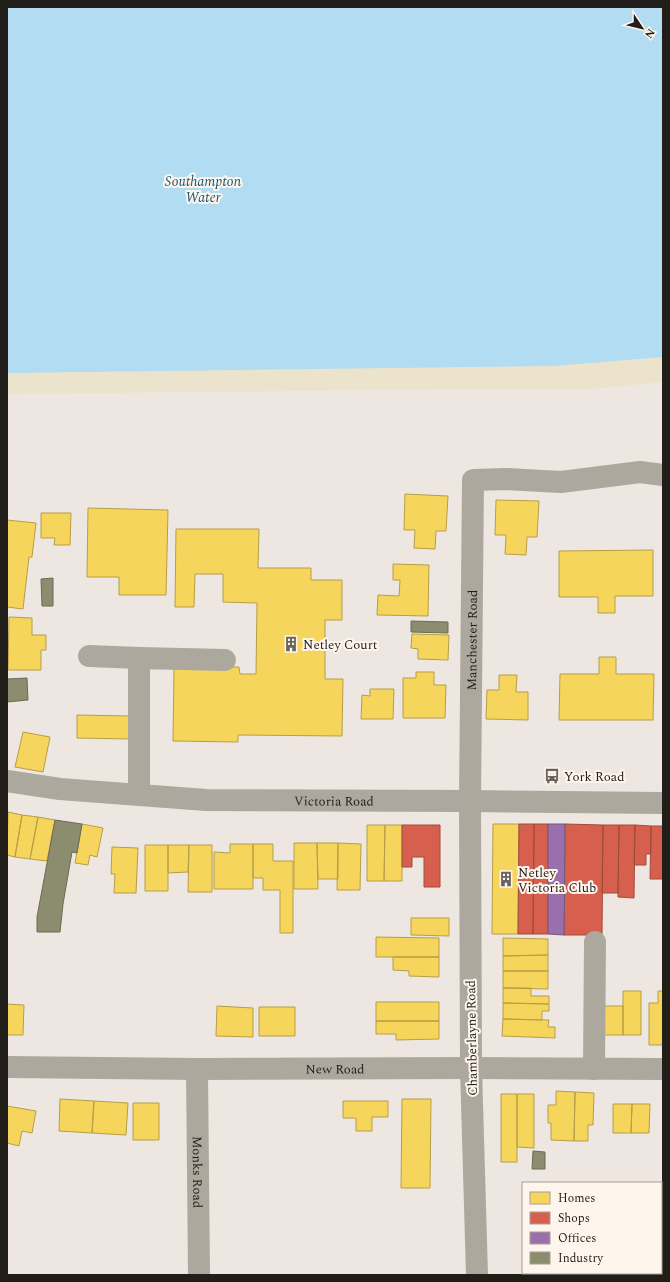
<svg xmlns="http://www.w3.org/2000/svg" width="670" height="1282" viewBox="0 0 670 1282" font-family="Spectral,serif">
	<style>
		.sand { fill: #ece3cc }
		.water { fill: #b2dcf2 }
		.homes { fill: #f6d55c; stroke: #b69e48 }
		.shops { fill: #d6604d; stroke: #a04c3d }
		.offices { fill: #9970ab; stroke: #75577f }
		.industry { fill: #8c8c6e; stroke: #6c6b54 }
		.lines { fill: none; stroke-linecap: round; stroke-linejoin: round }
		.minor { stroke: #ada89e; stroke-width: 22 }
		.labels { text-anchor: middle; stroke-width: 4; stroke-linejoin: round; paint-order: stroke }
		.street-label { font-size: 13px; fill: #211d19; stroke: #fef5ec }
		.poi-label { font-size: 13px; fill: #211d19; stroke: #fef5ec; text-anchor: start }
		.water-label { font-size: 14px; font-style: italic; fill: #185774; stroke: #fef5ec }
	</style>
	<rect width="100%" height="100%" fill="#eee7e1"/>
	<path class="sand" d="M663 326V382L594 389 388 390 7 394V351Z"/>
	<path class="water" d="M7 7H663V357L553 366 7 373Z"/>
	<path class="homes" d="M405 494 448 496 446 531H436L435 549 414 548 415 530H404Z
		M496 500 539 501 537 537H527L526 555 505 554 506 535H495Z
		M88 508 168 510 166 595H119V577H87Z
		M41 513H71L70 545H54L55 538H41Z
		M7 520 36 523 32 557H29L23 609 7 607Z
		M176 529H259L258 568H311V580H342V620H325V679H343L342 736 238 735V742L173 741 174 667H239L240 674H256L257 603 223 602V574H195L194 607H175Z
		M653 550V596H615V613H598V597H559V551Z
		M393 564 429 565 428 616 377 615 378 595 399 596 400 580H393Z
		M9 617 32 618V635H46V650H41V670H8Z
		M412 634 449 635 448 660 418 659V649L411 648Z
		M599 657H616V674H654L653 720H559L560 674H599Z
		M416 672H434V685H446L445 718H403V678H416Z
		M499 675H517L516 692H528V720L486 719 487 690H499Z
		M370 689H394L393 719H361L362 695 370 696Z
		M77 715 129 716V739L77 738Z
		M23 732 50 737 43 772 15 767Z
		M8 812 22 815 15 857 7 855Z
		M22 815 38 817 30 859 15 857Z
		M38 817 55 820 47 861 30 859Z
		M82 824 103 828 97 857 90 855 88 865 75 863Z
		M493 824H519L518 934H492Z
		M367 825H385L384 881H367Z
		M385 825H402V881H384Z
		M294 843H317L318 889H294Z
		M317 843H338V879H318Z
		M338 843 361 844 360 890H337Z
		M230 844H253V889H214V852L230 853Z
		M253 844H273V861H293V933H280V890H263V878H253Z
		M145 845H168V891H145Z
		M168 845H189L188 872 168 873Z
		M189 845H212V892H188Z
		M112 847 138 848 136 893H114L115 874H111Z
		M411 918H449V936L411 935Z
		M376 937 439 938V957H376Z
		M503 938 548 939V955L503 956Z
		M548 955V971H503V956Z
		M393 957H439V977L409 976V971L393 970Z
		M503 971H548V989L503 988Z
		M503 988H531V996H549V1004L503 1003Z
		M623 991H641V1035H623Z
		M658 991H663V1045H649V1003H658Z
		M376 1002H439V1021H376Z
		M503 1003 549 1004V1011H542V1020L503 1019Z
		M7 1004 24 1005 23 1035H7Z
		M217 1006 253 1008V1037L216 1036Z
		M604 1006H623V1035H604Z
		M259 1007H295V1036H259Z
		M503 1019 549 1020 548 1027H555V1038L502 1036Z
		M376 1021H439V1039L396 1040V1034H376Z
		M556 1091 575 1092 574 1141 551 1140V1123H548V1105H556Z
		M575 1092 594 1093 593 1125H588V1141H574Z
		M501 1094H517V1162H501Z
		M517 1094H534V1148L517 1147Z
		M60 1099 94 1101 92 1133 59 1131Z
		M402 1099H431L430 1188H401Z
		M94 1101 128 1103 126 1135 92 1133Z
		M343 1101H388V1117H372V1131H356V1118H343Z
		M133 1103H159V1140H133Z
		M613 1104H632L631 1133H613Z
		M632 1104H650L649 1133H631Z
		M7 1106 36 1111 32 1133 22 1131 19 1146 7 1143Z"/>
	<path class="shops" d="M519 824H534L533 934H518Z
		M534 824H548V934H533Z
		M565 824 603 825 602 935H564Z
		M402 825H440V887H424V857H412V867H402Z
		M603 825H619L618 893H602Z
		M619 825H635L634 898 618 897Z
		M635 825 651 826V854H646V865H634Z
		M651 826H663V879H650Z"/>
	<path class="offices" d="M548 824H565L564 935 548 934Z"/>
	<path class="industry" d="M53 578V606H42L41 579Z
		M411 621 448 622V633L411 632Z
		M27 678 28 700 7 702V679Z
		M55 820 82 824 77 853 72 852 63 904 60 932H37V917Z
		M533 1151 545 1152V1169H532Z"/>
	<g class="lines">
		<g class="minor">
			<path d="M89 656 139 658"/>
			<path id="s1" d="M7 781 60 789 206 800 470 801 663 803"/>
			<path d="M139 795V658L225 660"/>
			<path id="s2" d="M7 1067 197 1069 471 1068 663 1069"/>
			<path id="s3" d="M197 1069 199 1275"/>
			<path d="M594 1069 595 942"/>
			<path id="s4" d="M477 1275 471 1068 470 801 473 480 506 479 561 482 640 472 663 475"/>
		</g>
	</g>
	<defs>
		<symbol id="building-bare" viewBox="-9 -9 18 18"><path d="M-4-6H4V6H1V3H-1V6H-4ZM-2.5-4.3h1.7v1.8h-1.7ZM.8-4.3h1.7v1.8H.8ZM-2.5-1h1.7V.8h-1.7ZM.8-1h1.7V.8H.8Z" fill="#69645f" stroke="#fef5ec" stroke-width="2.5" paint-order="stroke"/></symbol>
		<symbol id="bus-bare" viewBox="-9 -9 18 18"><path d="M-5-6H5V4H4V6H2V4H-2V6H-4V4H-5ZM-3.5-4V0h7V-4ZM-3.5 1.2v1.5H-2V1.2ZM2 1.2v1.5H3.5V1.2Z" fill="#69645f" stroke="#fef5ec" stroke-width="2.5" paint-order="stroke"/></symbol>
	</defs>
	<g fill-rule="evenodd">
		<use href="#building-bare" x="280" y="633" width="22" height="22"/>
		<use href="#bus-bare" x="541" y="765" width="22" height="22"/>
		<use href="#building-bare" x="495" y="868" width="22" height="22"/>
	</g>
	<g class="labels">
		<g class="street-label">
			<text dy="5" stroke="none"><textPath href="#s4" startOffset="635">Manchester Road</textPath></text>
			<text dy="5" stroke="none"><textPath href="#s1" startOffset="328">Victoria Road</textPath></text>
			<text transform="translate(471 1038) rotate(-91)" y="5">Chamberlayne Road</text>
			<text dy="5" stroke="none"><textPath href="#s2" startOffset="328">New Road</textPath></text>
			<text dy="5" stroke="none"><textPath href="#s3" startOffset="103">Monks Road</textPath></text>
		</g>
		<g class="poi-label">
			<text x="303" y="649">Netley Court</text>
			<text x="564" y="781">York Road</text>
			<text x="518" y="877">Netley<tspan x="518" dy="15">Victoria Club</tspan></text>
		</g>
		<g class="water-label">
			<text x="203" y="186">Southampton<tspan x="203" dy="16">Water</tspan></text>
		</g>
	</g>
	<rect width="670" height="1282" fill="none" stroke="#211d19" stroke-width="16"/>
	<rect x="522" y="1182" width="140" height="92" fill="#fef5ec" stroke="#a69f98"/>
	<rect x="530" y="1192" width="20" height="12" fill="#f6d55c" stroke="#a69f98"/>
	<text x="558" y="1202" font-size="12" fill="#211d19">Homes</text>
	<rect x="530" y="1212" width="20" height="12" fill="#d6604d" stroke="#a69f98"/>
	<text x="558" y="1222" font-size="12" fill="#211d19">Shops</text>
	<rect x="530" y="1232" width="20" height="12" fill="#9970ab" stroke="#a69f98"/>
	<text x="558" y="1242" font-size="12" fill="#211d19">Offices</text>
	<rect x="530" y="1252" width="20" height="12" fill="#8c8c6e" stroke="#a69f98"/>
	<text x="558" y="1262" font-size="12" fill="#211d19">Industry</text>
	<g transform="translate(642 28) rotate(125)" stroke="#fef5ec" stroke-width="3" paint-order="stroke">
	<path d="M0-3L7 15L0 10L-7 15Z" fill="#211d19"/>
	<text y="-6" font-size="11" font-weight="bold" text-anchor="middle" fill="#211d19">N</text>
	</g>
</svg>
